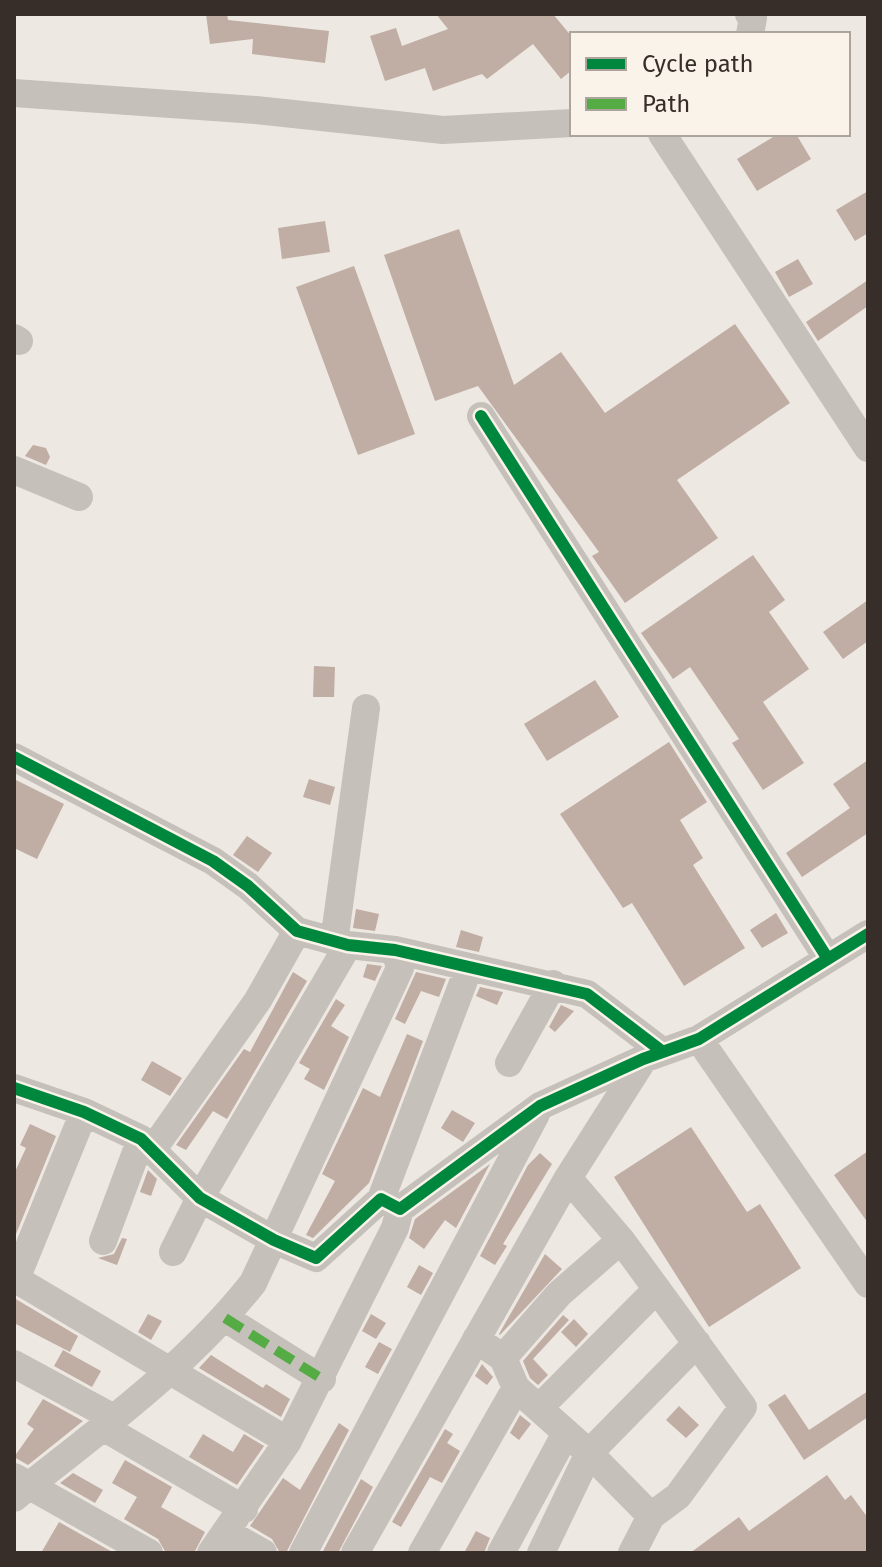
<svg xmlns="http://www.w3.org/2000/svg" width="882" height="1567" viewBox="0 0 882 1567" font-family="'Fira Sans',sans-serif">
	<style>
		.building { fill: #c0ada4 }
		.lines { fill: none; stroke-linecap: round; stroke-linejoin: round }
		.minor { stroke: #c6c0bb; stroke-width: 28 }
		.quiet { stroke: #55ab44; stroke-width: 10; stroke-dasharray: 20 10; stroke-linecap: butt }
		.cycleway-casing { stroke: #faf3ea; stroke-width: 17 }
		.cycleway { stroke: #00873e; stroke-width: 12 }
	</style>
	<rect width="100%" height="100%" fill="#ede8e2"/>
	<path class="building" d="M206 14H227L228 20 329 31 325 63 252 54 253 39 210 44Z
		M436 14H553L572 37V70L561 79 533 44 487 79 482 74 433 91 425 68 385 81 370 36 396 28 402 46 448 29Z
		M778 134H796L811 159 757 191 737 159Z
		M868 191V233L855 241 836 210Z
		M325 221 330 252 282 259 278 228Z
		M459 229 514 385 561 352 605 413 735 324 790 403 677 480 718 538 625 603 592 556 599 552 478 386 435 401 384 255Z
		M798 259 813 284 789 297 775 272Z
		M354 266 415 434 358 455 296 287Z
		M868 280V306L818 341 806 322Z
		M33 445 46 448 50 457 46 465 25 456Z
		M753 555 785 600 769 612 809 669 763 702 804 763 763 790 732 743 739 739 690 667 673 679 641 633Z
		M868 600V641L843 659 823 632Z
		M314 666 335 667 334 697H313Z
		M595 680 619 717 547 761 524 724Z
		M669 742 707 802 680 820 703 858 693 865 745 948 684 986 632 903 623 908 560 814Z
		M868 760V833L802 877 786 853 850 808 833 784Z
		M14 779 64 804 37 859 14 848Z
		M309 779 335 787 330 805 303 797Z
		M247 836 272 853 258 872 233 855Z
		M356 909 379 914 375 931 353 928Z
		M776 913 788 933 762 948 750 930Z
		M461 930 483 937 479 952 456 947Z
		M367 964 382 966 375 981 363 977Z
		M293 972 307 981 227 1119 213 1111 186 1150 176 1145 244 1049 250 1052Z
		M416 972 446 979 439 997 421 991 405 1024 395 1019Z
		M480 987 503 992 497 1005 476 996Z
		M336 999 345 1005 331 1026 349 1037 324 1090 304 1079 310 1069 299 1063Z
		M561 1005 574 1011 555 1032 549 1027Z
		M407 1034 423 1041 369 1183 313 1238 306 1235 335 1181 322 1174 363 1088 380 1097Z
		M152 1061 182 1078 170 1096 141 1080Z
		M452 1110 475 1123 463 1142 441 1128Z
		M30 1124 56 1136 14 1239V1174L26 1148 20 1145Z
		M691 1127 747 1212 760 1204 801 1268 709 1327 614 1177Z
		M868 1151V1223L834 1175Z
		M540 1153 552 1164 503 1244 507 1246 495 1265 480 1256 528 1165Z
		M490 1164 456 1228 445 1220 424 1249 409 1238 415 1219Z
		M148 1170 157 1179 151 1196 140 1192Z
		M122 1238 127 1239 117 1265 98 1258 114 1254Z
		M545 1254 562 1269 500 1335 499 1334Z
		M419 1265 433 1273 421 1295 407 1287Z
		M14 1298 78 1336 70 1352 14 1323Z
		M148 1314 162 1321 151 1340 138 1332Z
		M371 1314 386 1323 376 1339 362 1331Z
		M563 1315 569 1320 533 1359 548 1375 538 1385 530 1378 523 1361Z
		M574 1319 588 1334 576 1347 561 1332Z
		M379 1342 392 1349 378 1374 365 1367Z
		M63 1350 101 1371 92 1387 54 1366Z
		M211 1355 263 1388 266 1384 290 1399 281 1417 199 1368Z
		M482 1364 493 1377 487 1385 475 1376Z
		M868 1391V1417L804 1460 768 1405 785 1394 809 1430Z
		M43 1399 83 1421 28 1465 14 1457 34 1429 27 1424Z
		M679 1406 699 1425 686 1438 666 1420Z
		M520 1415 531 1424 519 1440 510 1433Z
		M339 1423 349 1430 286 1553H280L272 1539 250 1526 283 1478 300 1490Z
		M445 1429 453 1434 447 1443 460 1451 442 1483 430 1477 401 1527 392 1522Z
		M203 1434 233 1452 244 1434 264 1446 237 1485 189 1457Z
		M125 1460 172 1487 161 1507 205 1532 194 1553H166L158 1539 124 1519 137 1497 112 1483Z
		M73 1473 103 1490 95 1503 60 1483Z
		M827 1475 845 1500 851 1495 868 1518V1553H690L739 1517 749 1531Z
		M361 1479 373 1487 338 1553H322Z
		M59 1522 114 1553H41Z
		M476 1531 490 1538 484 1553H464Z"/>
	<g class="lines">
		<path class="minor" d="M749 14 753 18 750 34
			M14 93 256 110 443 130 572 123
			M662 134 868 448
			M14 338 19 341
			M481 416 828 959
			M14 470 79 497
			M14 757 213 861 248 886 297 931 348 945 395 950 587 994 663 1052
			M334 942 366 708
			M699 1039 868 1284
			M509 1063 553 984
			M14 1088 84 1112 141 1139 200 1198 274 1240 316 1258 381 1199 400 1209 540 1106 643 1059 699 1039 868 934
			M151 1152 258 1000 297 931
			M568 1178 621 1240 743 1407 678 1496 651 1516 632 1553
			M381 1199 469 967
			M103 1241 141 1139
			M173 1252 200 1198 348 945
			M14 1278 288 1441
			M16 1279 84 1112
			M225 1318 322 1379
			M476 1339 503 1358 516 1388 589 1453 651 1516
			M503 1358 559 1294 621 1240
			M14 1364 112 1417
			M539 1408 657 1289
			M101 1426 244 1509
			M14 1477 149 1553
			M14 1498C96 1432 188 1366 253 1283L400 968 395 950
			M226 1532 263 1553
			M211 1553 288 1441 395 1228 400 1209
			M303 1553 536 1114
			M355 1553 568 1178 643 1060
			M422 1553 516 1388
			M501 1553 566 1433
			M541 1553 589 1453 697 1343"/>
		<path class="quiet" d="M225 1318 322 1379"/>
		<defs>
			<path id="cycleway" d="M481 416 828 959
				M14 757 213 861 248 886 297 931 348 945 395 950 587 994 663 1052
				M14 1088 84 1112 141 1139 200 1198 274 1240 316 1258 381 1199 400 1209 540 1106 643 1059 699 1039 868 934"/>
		</defs>
		<use href="#cycleway" class="cycleway-casing"/>
		<use href="#cycleway" class="cycleway"/>
	</g>
	<rect width="882" height="1567" fill="none" stroke="#372e29" stroke-width="32"/>
	<rect x="570" y="32" width="280" height="104" fill="#faf3ea" stroke="#aca49d" stroke-width="2"/>
	<rect x="586" y="58" width="40" height="12" fill="#00873e" stroke="#aca49d" stroke-width="2"/>
	<text x="642" y="72" font-size="24" fill="#372e29">Cycle path</text>
	<rect x="586" y="98" width="40" height="12" fill="#55ab44" stroke="#aca49d" stroke-width="2"/>
	<text x="642" y="112" font-size="24" fill="#372e29">Path</text>
</svg>
